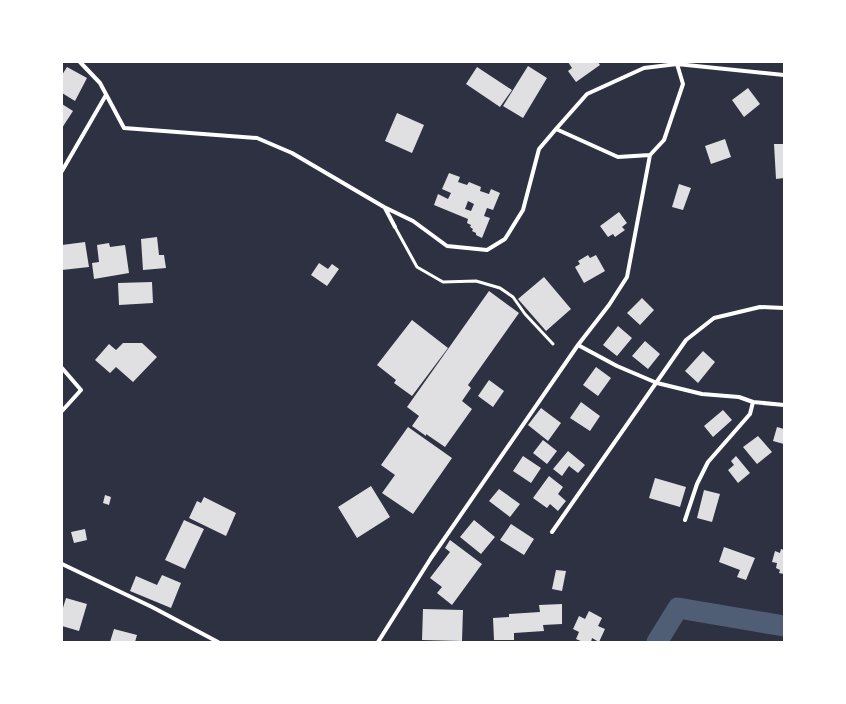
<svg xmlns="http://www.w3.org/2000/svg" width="846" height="704" viewBox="0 0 846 704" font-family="Manrope,sans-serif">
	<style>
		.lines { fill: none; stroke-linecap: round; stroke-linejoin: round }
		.river { stroke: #4f5d75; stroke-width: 21 }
		.building { fill: #e0e0e3; fill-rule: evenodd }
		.service { stroke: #fff; stroke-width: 3 }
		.minor { stroke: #fff; stroke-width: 4 }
	</style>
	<rect width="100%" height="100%" fill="#2d3142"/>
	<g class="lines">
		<path class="river" d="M657 642 678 608 784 626"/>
	</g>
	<path class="building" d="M568 62H598L600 65 576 82 568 71 572 68Z
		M528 66 547 78 523 118 503 106Z
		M67 67 87 78 75 101 62 93V75Z
		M477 67 512 90 500 107 466 84Z
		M748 88 760 104 744 117 732 100Z
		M62 104 73 111 62 128Z
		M397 113 424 125 412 153 385 141Z
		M725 139 731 157 711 164 705 146Z
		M774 144H784V178L776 179Z
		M449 173 460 177 458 182 467 185 469 182 481 187 480 191 489 194 491 189 500 193 493 210 487 208 484 216 490 218 482 238 476 235V233L472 231 473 229 470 227 471 225 467 223 468 219 434 205 438 194 448 199 451 193 442 189ZM468 201 474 204 471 211 465 209Z
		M679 184 691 188 683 210 672 207Z
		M619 212 627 223 622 227 625 230 615 237 613 234 608 237 600 226Z
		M157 237 159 255H164L166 268 143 270 141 239Z
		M85 242 89 267 62 270V245Z
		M109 243 110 247 125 245 129 273 94 279 92 263 99 262 97 245Z
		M588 255 590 258 596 255 605 271 584 283 575 267 580 264 578 261Z
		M319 263 328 269 332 264 339 269 327 286 311 275Z
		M544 277 571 309 546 331 518 299Z
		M152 282 153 303 119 305 118 283Z
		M489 291 519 313 468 385 471 388 462 401 472 409 445 447 426 434V436L412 426 419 416 407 407Z
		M642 298 654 310 640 325 627 313Z
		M412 320 448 348 412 396 394 383 396 380 377 365Z
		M618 326 632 338 617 356 603 345Z
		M645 341 660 354 648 369 632 356Z
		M123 343H142L157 357 133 382 116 367 110 373 95 360 109 344 116 350Z
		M703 351 715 362 698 383 685 371Z
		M596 367 611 378 598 396 583 385Z
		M489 380 504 391 493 407 478 396Z
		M581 402 600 416 590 431 570 418Z
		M541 408 561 423 548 441 528 425Z
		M723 410 732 420 713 437 704 426Z
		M408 427 452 458 413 514 382 493 395 475 381 465Z
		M777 427 784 429V444L773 441Z
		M758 436 772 452 757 464 743 447Z
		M543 440 557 451 547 464 533 453Z
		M568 451 585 465 578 473 569 466 562 476 553 469Z
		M523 456 541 468 531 483 513 471Z
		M736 456 750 473 738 483 728 470 734 465 731 461Z
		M549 476 563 487 558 494 566 501 558 511 550 504 547 508 533 498Z
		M655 478 686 487 680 507 649 498Z
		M371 486 390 517 357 538 338 507Z
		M499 489 520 504 510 517 489 501Z
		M704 490 720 494 712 522 697 518Z
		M105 495 111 497 109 505 103 503Z
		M204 497 236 513 226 536 189 518 197 501 201 503Z
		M184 520 204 529 185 569 165 560Z
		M474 520 495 537 481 554 460 537Z
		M511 524 534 539 524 555 500 540Z
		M85 529 87 540 74 543 71 532Z
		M450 540 482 564 452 605 437 593 442 587 430 578 450 552 445 548Z
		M724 547 755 558 746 580 737 577 740 570 719 562Z
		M781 549 784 550V574L779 573 780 570 776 568 777 563 772 562 775 551 780 553Z
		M556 570 566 571 562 591 552 589Z
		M162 575 181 583 171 608 130 591 136 576 157 585Z
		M66 598 87 604 79 631 62 626V611Z
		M562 604V624L543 625 544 631 514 633V640H494L493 618 509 617V614L540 612 539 605Z
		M423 609 463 610 462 641 422 640Z
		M589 611 602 618 598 626 605 629 599 642 592 638 591 642H583L576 639 579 632 573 629 579 616 585 619Z
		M114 629 137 635 135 642H110Z"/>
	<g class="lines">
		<path class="service" d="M395 227 417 267 443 282 476 281 500 288 513 297 525 314 553 344"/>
		<path class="minor" d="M80 62 100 83 124 128 257 138 292 153 384 207 413 221 447 246 487 250 505 239 523 210 539 149 556 129 587 94 644 68 677 64 784 75
			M556 129 618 157 650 155 664 140 683 84 677 64
			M650 155 627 277 609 305 578 345 617 366 657 383 702 394 739 397 753 402 784 405
			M62 171 106 95
			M385 208 395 227
			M62 368 81 390 62 411
			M685 520 697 484 708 462 750 414 753 402
			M552 532 686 340 714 318 760 307 784 308
			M62 564 152 607 218 642
			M378 642 431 558 578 345"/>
	</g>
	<rect width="846" height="704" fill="none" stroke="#ffffff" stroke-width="126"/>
</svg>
